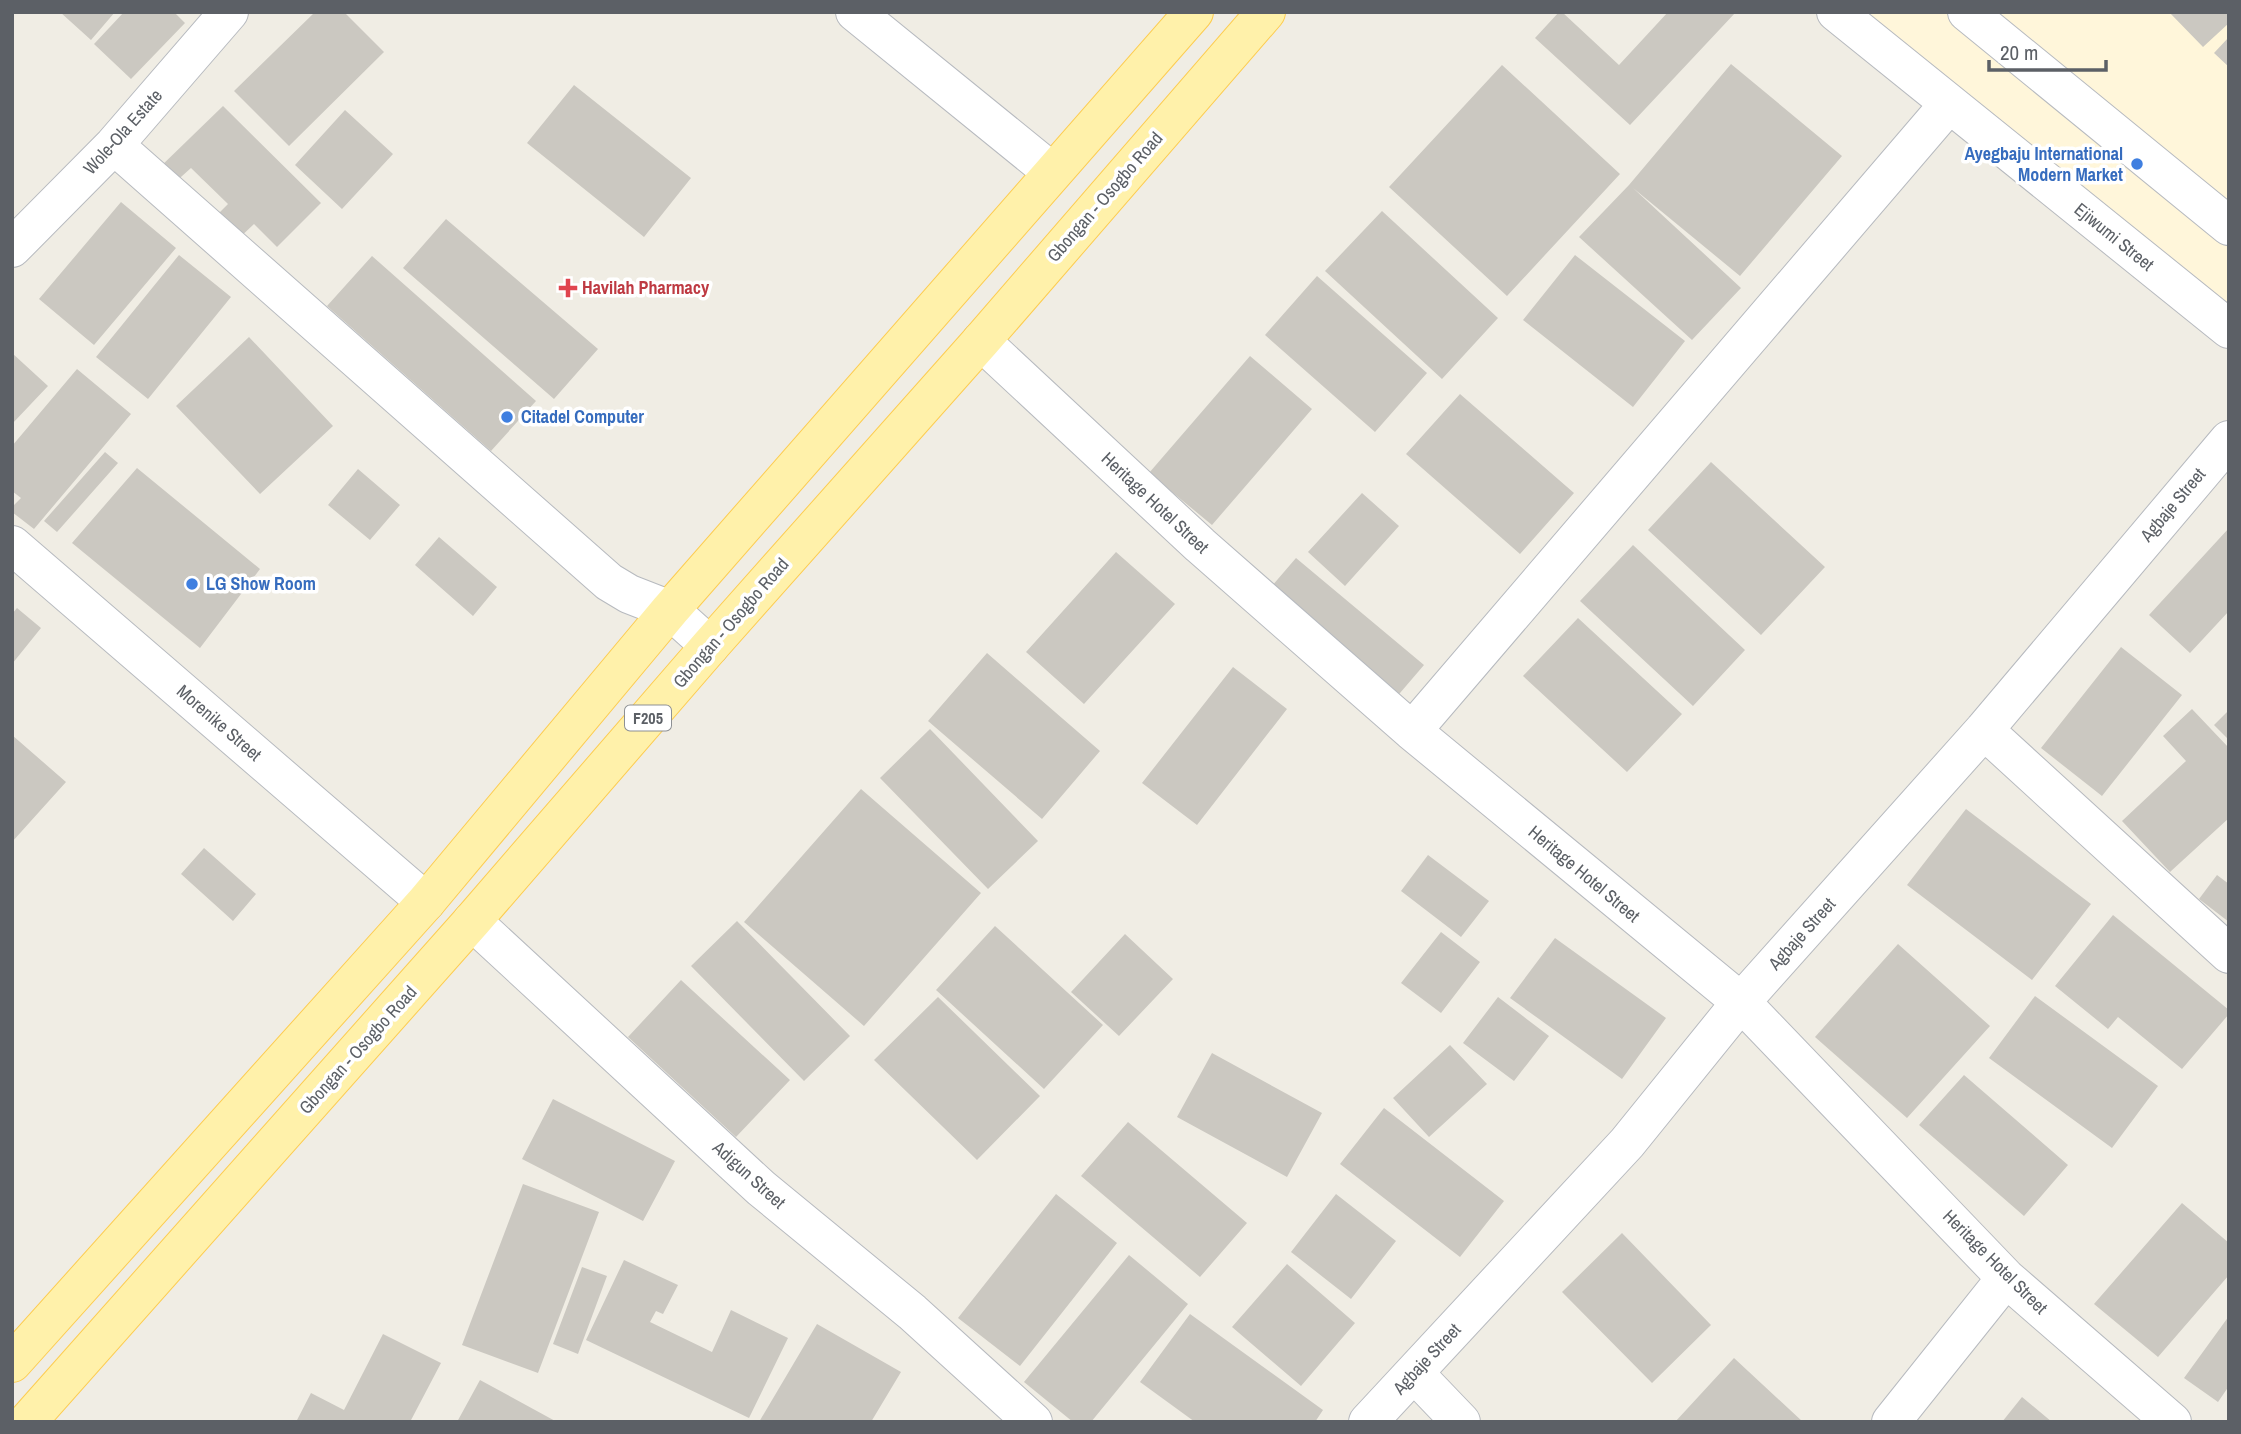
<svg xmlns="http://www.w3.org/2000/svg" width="2241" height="1434" viewBox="0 0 2241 1434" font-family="'Archivo Narrow',sans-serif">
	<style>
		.commercial { fill: #fff6da }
		.building { fill: #cbc8c1 }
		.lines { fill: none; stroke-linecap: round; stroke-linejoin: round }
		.minor-casing { stroke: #b7babf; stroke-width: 40 }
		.major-casing { stroke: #fdcc50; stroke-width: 40 }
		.minor { stroke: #fff; stroke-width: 38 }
		.major { stroke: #fff1aa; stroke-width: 38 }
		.shop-dot { fill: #3f7fe0; stroke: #fff; stroke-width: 2.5 }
		.health-dot { fill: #e0444e; stroke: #fff; stroke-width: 2.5 }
		.labels { text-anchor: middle; stroke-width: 7; stroke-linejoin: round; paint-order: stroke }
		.shield { fill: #fff; stroke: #8d9094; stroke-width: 2 }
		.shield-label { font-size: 16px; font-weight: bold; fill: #5c6066 }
		.street-label { font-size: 18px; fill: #5c6066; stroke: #fff }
		.shop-label { font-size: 18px; font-weight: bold; fill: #366cbe; stroke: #fff; text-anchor: start }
		.health-label { font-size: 18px; font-weight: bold; fill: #be3a42; stroke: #fff; text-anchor: start }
	</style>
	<rect width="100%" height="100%" fill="#f0ede4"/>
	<path class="commercial" d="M1861 12H2229V316Z"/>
	<path class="building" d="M60 12H115L91 40Z
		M124 12H174L185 23 131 79 94 44Z
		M315 12H344L384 52 289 146 234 91Z
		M1559 12H1562L1619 65 1668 12H1736L1630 125 1535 38Z
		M2169 12H2229V23L2203 47Z
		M2229 37V67L2214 53Z
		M1731 64 1842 156 1740 276 1633 188 1741 288 1692 340 1579 237 1629 185Z
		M1502 65 1620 174 1507 296 1389 187Z
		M574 85 691 178 644 237 527 143Z
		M223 106 321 203 277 247 254 224 235 242 213 219 228 204 191 168 172 185 157 170Z
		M345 110 393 154 342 209 295 165Z
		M121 202 176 248 94 345 39 299Z
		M1382 211 1498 318 1442 379 1325 271Z
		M446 219 598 349 554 399 403 268Z
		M179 255 231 297 148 399 96 357Z
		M1575 255 1685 341 1633 407 1523 320Z
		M372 256 536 401 491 451 327 306Z
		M1317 276 1427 373 1375 432 1265 335Z
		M249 337 333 426 260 494 176 406Z
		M12 353 48 386 12 424Z
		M1250 356 1312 409 1212 525 1149 473Z
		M77 369 131 414 34 529 12 512V507L21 498 12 491V446Z
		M1460 394 1574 493 1520 554 1406 454Z
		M105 452 118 463 57 532 44 521Z
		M1711 462 1825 567 1761 635 1648 530Z
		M137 468 260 569 200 648 72 543Z
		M358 469 400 505 370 540 328 505Z
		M1362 493 1399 526 1345 586 1308 552Z
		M2229 528V611L2190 653 2149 615Z
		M439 537 497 587 473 616 415 565Z
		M1633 545 1745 650 1693 706 1580 601Z
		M1116 552 1175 604 1084 704 1026 652Z
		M1296 558 1424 665 1394 700 1266 593Z
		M17 608 41 628 12 664V614Z
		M1578 618 1682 714 1627 772 1523 676Z
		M2121 647 2182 695 2102 796 2041 748Z
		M987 653 1100 751 1042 819 928 721Z
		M1233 667 1287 709 1197 825 1142 783Z
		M2192 709 2229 748V818L2170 872 2122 821 2186 761 2163 736Z
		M2229 710V740L2214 725Z
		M930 729 1038 841 988 889 880 778Z
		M12 735 66 782 12 842Z
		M861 789 981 893 864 1026 744 922Z
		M1966 809 2091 904 2032 980 1907 885Z
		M204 848 256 894 233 921 181 874Z
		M1428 855 1489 901 1461 937 1401 891Z
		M2217 875 2229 884V922L2199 899Z
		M2113 915 2229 1010V1014L2182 1069 2118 1017 2108 1029 2055 986Z
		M737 921 850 1036 804 1081 691 966Z
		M995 926 1103 1025 1044 1089 936 990Z
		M1441 932 1480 962 1441 1013 1401 983Z
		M1125 934 1173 979 1119 1036 1071 992Z
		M1555 938 1666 1018 1622 1079 1510 998Z
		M1898 944 1990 1026 1907 1118 1815 1037Z
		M681 980 790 1080 736 1137 628 1037Z
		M2035 996 2158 1086 2112 1148 1989 1058Z
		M938 997 1040 1096 977 1160 874 1060Z
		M1498 997 1549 1036 1514 1081 1463 1043Z
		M1450 1045 1487 1084 1429 1137 1393 1098Z
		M1212 1053 1322 1113 1287 1177 1177 1117Z
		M1964 1075 2068 1165 2024 1216 1919 1125Z
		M553 1099 675 1161 643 1221 522 1159Z
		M1384 1108 1504 1201 1460 1257 1340 1164Z
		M1128 1122 1247 1223 1200 1277 1081 1176Z
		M523 1184 599 1212 538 1373 462 1345Z
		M1056 1194 1117 1243 1020 1366 958 1318Z
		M1336 1194 1396 1241 1351 1299 1291 1252Z
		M2182 1203 2229 1243V1275L2158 1357 2094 1304Z
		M1622 1233 1711 1325 1652 1383 1562 1292Z
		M1129 1255 1188 1304 1091 1422H1073L1024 1382Z
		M624 1260 678 1285 663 1314 656 1311 650 1322 712 1352 731 1310 788 1338 749 1418 586 1340Z
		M1287 1264 1355 1323 1301 1386 1232 1327Z
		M582 1267 607 1276 578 1354 553 1344Z
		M1190 1314 1323 1410 1315 1422H1195L1140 1382Z
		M2229 1316V1386L2218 1402 2184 1378Z
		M817 1324 901 1372 871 1422H759Z
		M383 1334 441 1363 410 1422H296L311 1393 344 1410Z
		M1734 1358 1803 1422H1675Z
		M480 1380 557 1422H457Z
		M2022 1397 2052 1422H2002Z"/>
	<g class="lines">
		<defs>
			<path id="minor" d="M855 12 1052 172
				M1836 12 2229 329
				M1967 12 2229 226
				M114 145 609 582 629 594 670 610 710 646
				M12 248 114 145 229 12
				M981 341 1200 545 1412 731 1741 1002 2006 1278 2172 1422
				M12 545 426 902
				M1984 730 2229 954
				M1412 731 1949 104
				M472 921 761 1188 912 1312 1033 1422
				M1414 1373 1461 1422
				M1368 1422 1627 1143 1741 1002 1984 730 2229 440
				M1891 1422 2006 1278"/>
			<path id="major" d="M12 1363 426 902 670 610 1194 12
				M27 1422 472 921 710 646 981 341 1266 12"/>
		</defs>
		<use href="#minor" class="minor-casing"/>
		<use href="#major" class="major-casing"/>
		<use href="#minor" class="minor"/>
		<use href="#major" class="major"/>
	</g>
	<g class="shop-dot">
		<circle cx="2137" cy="164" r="7"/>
		<circle cx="507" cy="417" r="7"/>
		<circle cx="192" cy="584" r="7"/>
	</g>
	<path class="health-dot" d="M564.5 277.5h7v7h7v7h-7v7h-7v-7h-7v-7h7z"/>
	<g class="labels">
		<rect class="shield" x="625" y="705.5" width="46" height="25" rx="5"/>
		<g class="shield-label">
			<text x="648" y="724">F205</text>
		</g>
		<g class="street-label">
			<text transform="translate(123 132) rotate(-48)" y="6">Wole-Ola Estate</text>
			<text transform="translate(1105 197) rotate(-49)" y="6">Gbongan - Osogbo Road</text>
			<text transform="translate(2114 237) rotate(39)" y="6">Ejiwumi Street</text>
			<text transform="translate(1155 503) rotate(43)" y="6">Heritage Hotel Street</text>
			<text transform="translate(2173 505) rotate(-50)" y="6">Agbaje Street</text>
			<text transform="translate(731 623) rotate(-49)" y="6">Gbongan - Osogbo Road</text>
			<text transform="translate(219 723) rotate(41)" y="6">Morenike Street</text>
			<text transform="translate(1584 874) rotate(40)" y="6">Heritage Hotel Street</text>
			<text transform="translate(1802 934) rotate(-48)" y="6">Agbaje Street</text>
			<text transform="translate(358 1050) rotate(-48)" y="6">Gbongan - Osogbo Road</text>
			<text transform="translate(749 1175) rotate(42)" y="6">Adigun Street</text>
			<text transform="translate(1995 1262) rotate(45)" y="6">Heritage Hotel Street</text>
			<text transform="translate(1427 1359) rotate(-47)" y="6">Agbaje Street</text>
		</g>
		<g class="shop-label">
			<text x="2123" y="160" text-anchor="end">Ayegbaju International<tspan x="2123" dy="21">Modern Market</tspan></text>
			<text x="521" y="423">Citadel Computer</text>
			<text x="206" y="590">LG Show Room</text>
		</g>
		<g class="health-label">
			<text x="582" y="294">Havilah Pharmacy</text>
		</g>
	</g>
	<rect width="2241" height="1434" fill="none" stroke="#5c6066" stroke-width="28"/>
	<path d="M1989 60v10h117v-10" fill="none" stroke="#5c6066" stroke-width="3.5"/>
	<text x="2000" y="60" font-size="21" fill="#5c6066" stroke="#ffffff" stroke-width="5" paint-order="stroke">20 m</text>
</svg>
